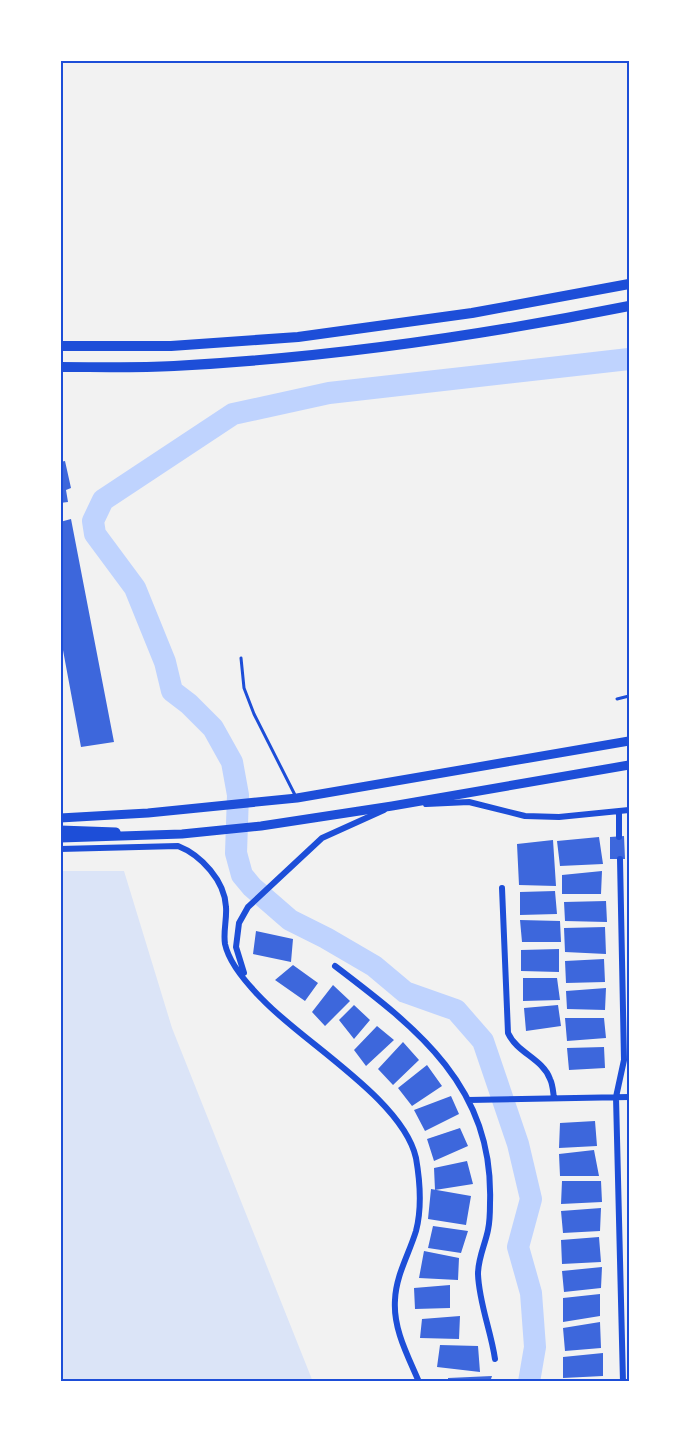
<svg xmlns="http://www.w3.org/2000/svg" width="689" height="1442" viewBox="0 0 689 1442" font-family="'PT Sans',sans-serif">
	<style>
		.green { fill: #dbe4f7 }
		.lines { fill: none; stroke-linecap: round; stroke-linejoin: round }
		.river { stroke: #bfd3fe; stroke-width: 22 }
		.building { fill: #3d67dc }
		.service { stroke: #1d4ed8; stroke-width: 3 }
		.minor { stroke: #1d4ed8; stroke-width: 6 }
		.secondary { stroke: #1d4ed8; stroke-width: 9 }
		.trunk { stroke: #1d4ed8; stroke-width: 10 }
		.neatline { fill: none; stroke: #1d4ed8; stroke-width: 2 }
	</style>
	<rect width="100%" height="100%" fill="#f2f2f2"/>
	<path class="green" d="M60 871H124L172 1028 313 1382H60Z"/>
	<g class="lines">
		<path class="river" d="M529 1382 535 1347 531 1293 518 1247 531 1199 518 1144 483 1041 456 1010 405 992 374 966 326 938 290 920 252 887 242 875 236 853 238 795 232 762 213 728 189 704 172 691 165 662 135 588 95 534 93 521 103 500 233 414 329 393 629 359"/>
	</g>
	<path class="building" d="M65 461 71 488 66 490 68 502 60 503V462Z
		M71 519 114 742 81 747 60 634V522Z
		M624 836 625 859H610V837Z
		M599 837 603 864 560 866 557 841Z
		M553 840 556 886 519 885 517 844Z
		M602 871 601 894H562V875Z
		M555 891 557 914 520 915V892Z
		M606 901 607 922 565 921 564 902Z
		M520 920 560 921 561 942H522Z
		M605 927 606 954 565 952 564 928Z
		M256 931 293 939 291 962 253 954Z
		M559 949V972L521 971V950Z
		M604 959 605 982 566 983 565 961Z
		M293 965 318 983 305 1001 275 980Z
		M523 978H557L560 1000 523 1001Z
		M333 985 350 1001 325 1026 312 1012Z
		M606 988 605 1010 567 1009 566 991Z
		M354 1005 370 1020 354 1039 339 1020Z
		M558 1005 561 1026 526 1031 524 1008Z
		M565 1018H604L606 1038 567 1041Z
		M377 1026 394 1040 366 1066 354 1050Z
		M403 1042 419 1060 393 1085 378 1069Z
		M604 1047 605 1068 569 1070 567 1048Z
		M427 1065 442 1086 412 1106 398 1088Z
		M451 1096 459 1114 425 1131 414 1110Z
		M595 1121 597 1146 559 1148 560 1123Z
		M460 1128 468 1146 434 1161 427 1139Z
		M594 1150 599 1176H560L559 1154Z
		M467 1161 473 1184 435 1190 434 1168Z
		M562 1181H601L602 1202 561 1204Z
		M431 1189 471 1196 466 1225 428 1219Z
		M601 1208 600 1231 563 1233 561 1211Z
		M433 1226 468 1231 461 1253 428 1248Z
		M599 1237 601 1262 562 1264 561 1240Z
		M424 1251 459 1258 458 1280 419 1278Z
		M602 1267 601 1288 564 1292 562 1271Z
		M450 1285V1308L415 1309 414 1288Z
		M600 1294V1316L563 1322V1298Z
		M460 1316 459 1339 420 1338 422 1319Z
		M600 1322 601 1348 565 1351 563 1328Z
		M440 1345 478 1346 480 1372 437 1367Z
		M603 1353V1376L563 1378V1357Z
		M492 1376 490 1382H448V1378Z"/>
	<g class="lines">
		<path class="service" d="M241 658 244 688 254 714 296 797
			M617 699 629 696"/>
		<path class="minor" d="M426 804 469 802 525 816 559 817 629 810
			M619 813V837
			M60 849 178 846C201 855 225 881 226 907 227 919 223 932 225 944 229 963 249 986 263 1000 304 1043 403 1100 416 1158 420 1181 422 1208 416 1231 409 1254 396 1275 395 1300 393 1329 408 1356 419 1382
			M620 859 624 1060 616 1097 623 1382
			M502 888 508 1033C517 1053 543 1059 550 1079 553 1085 553 1092 554 1098
			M335 966C418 1029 494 1087 490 1203 490 1211 490 1221 488 1230 485 1245 478 1258 478 1274 479 1303 491 1331 495 1359
			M244 973 236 947 239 923 248 907 322 838 384 810
			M468 1100 629 1097"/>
		<path class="secondary" d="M60 818 148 813 297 798 629 741
			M60 830 116 832
			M60 838 182 834 261 826 392 806 629 765"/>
		<path class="trunk" d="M60 346H171L298 337 472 313 629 284
			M60 367C98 367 136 368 174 366 327 358 479 336 629 306"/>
	</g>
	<rect width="689" height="1442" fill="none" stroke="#ffffff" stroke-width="123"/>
	<rect x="62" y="62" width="566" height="1318" class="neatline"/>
</svg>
